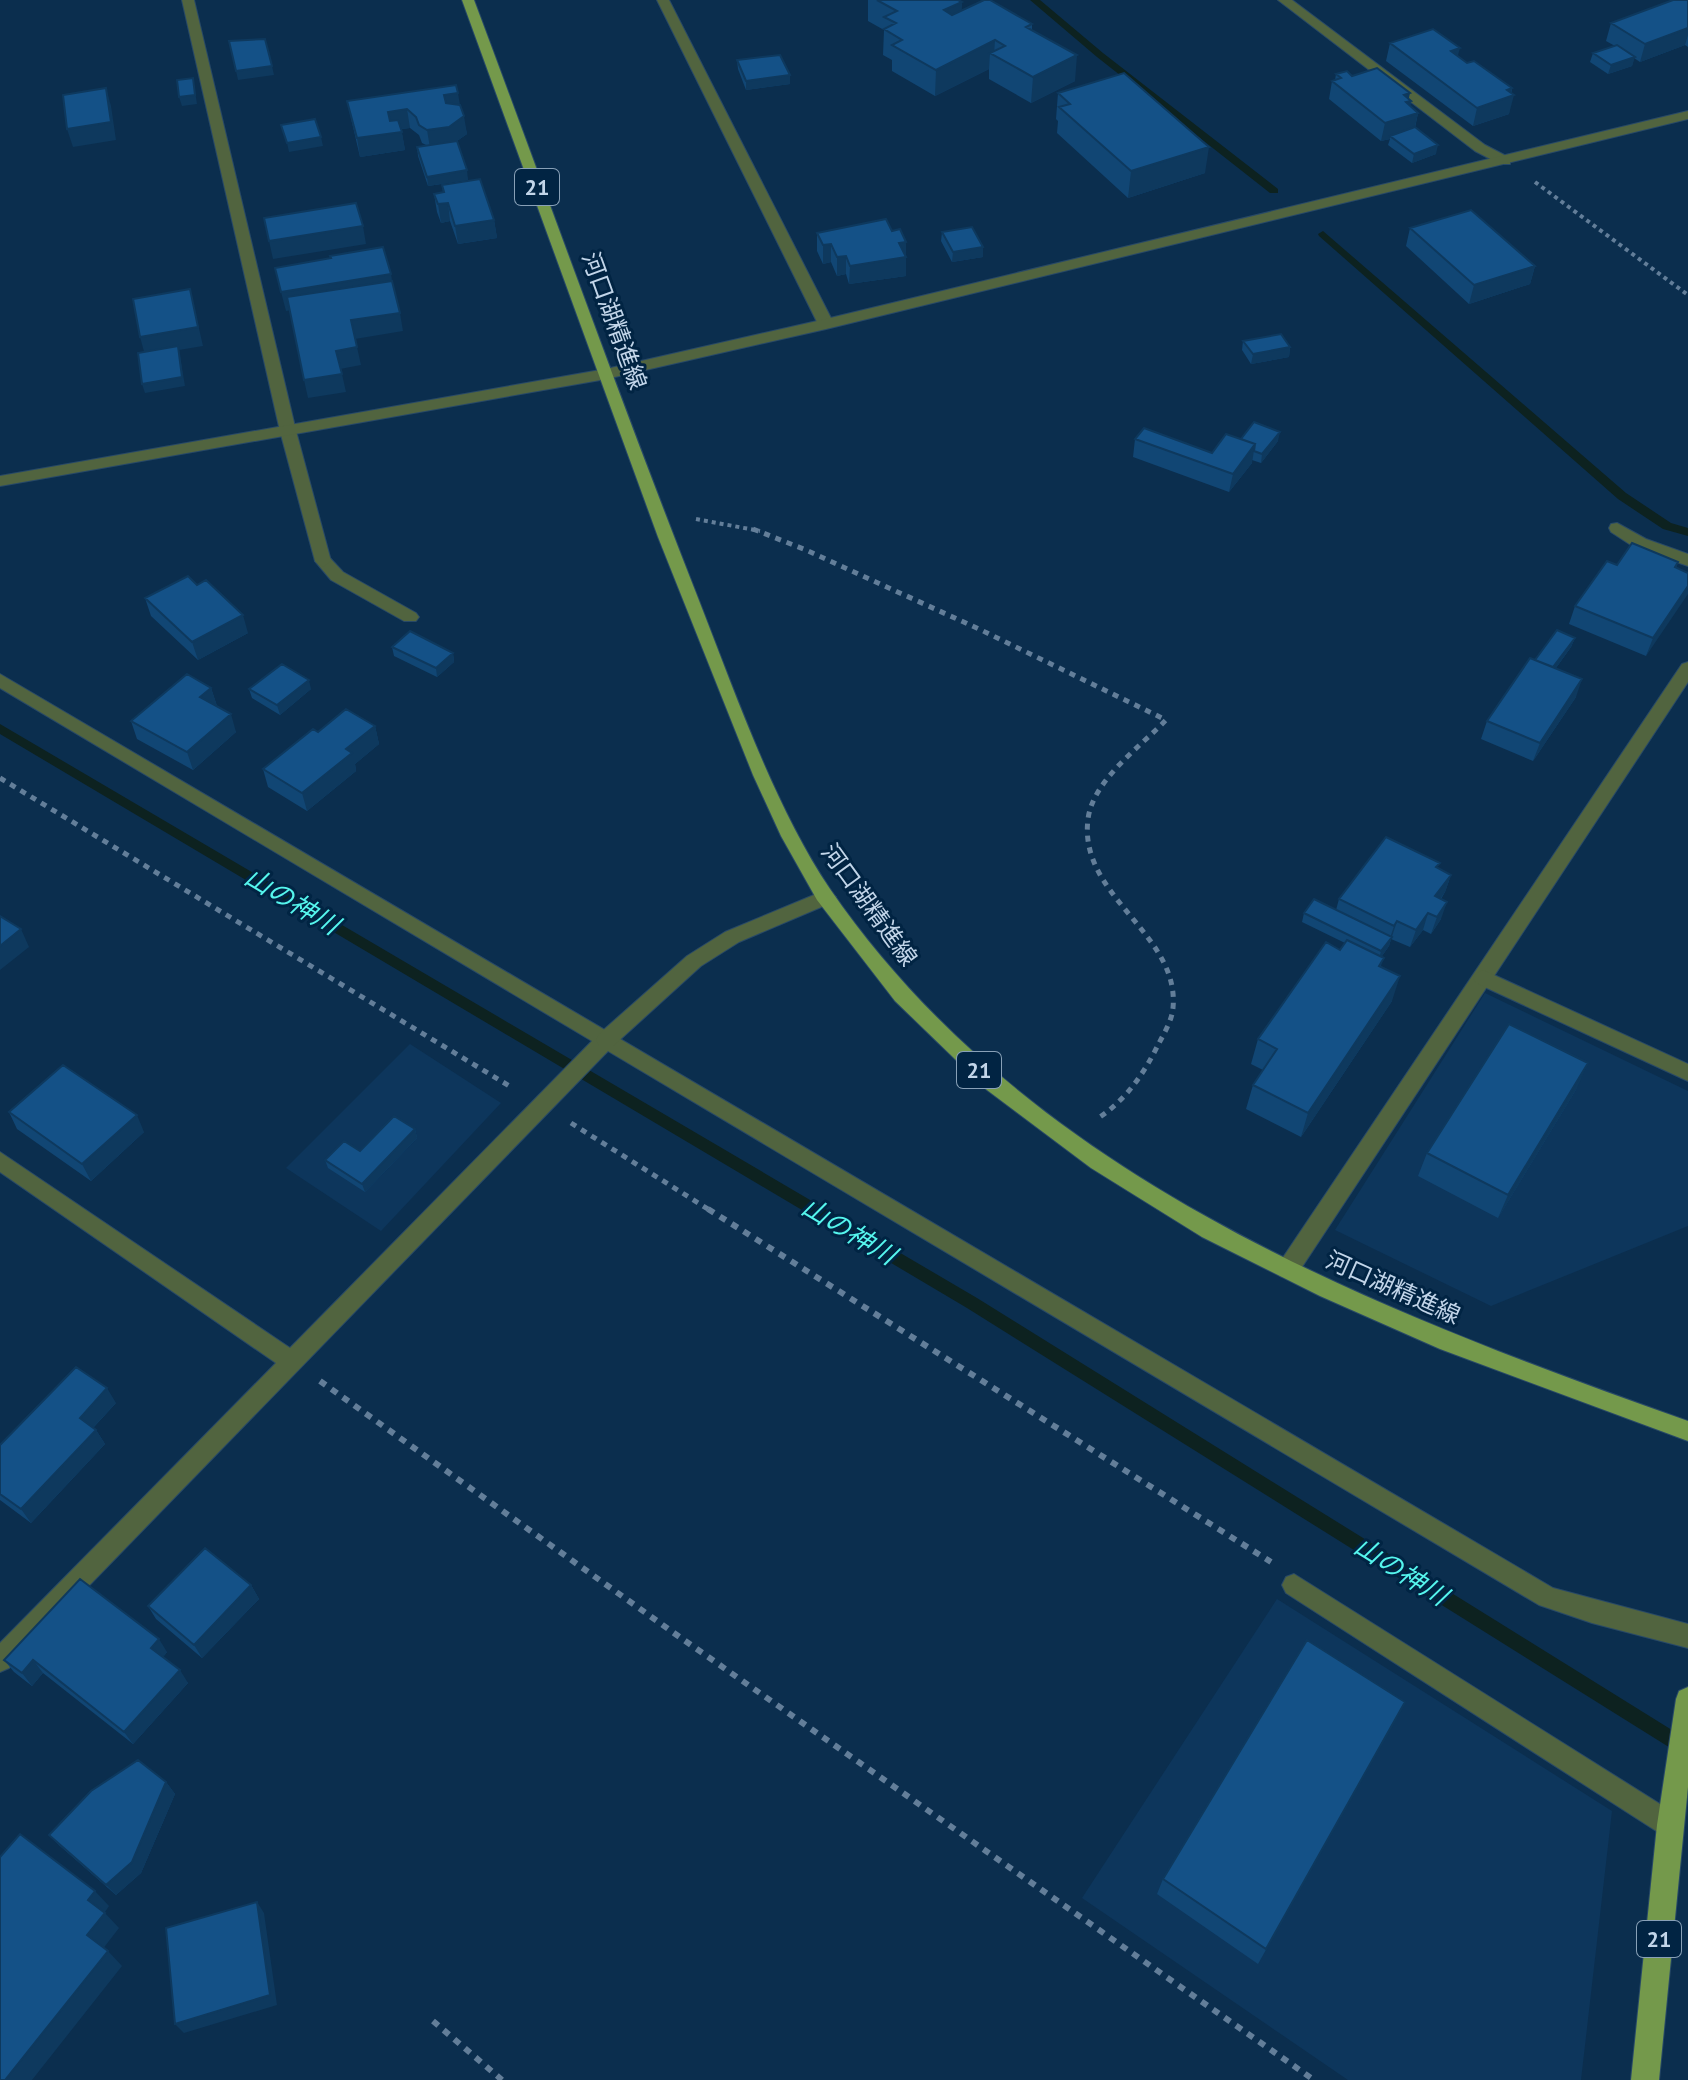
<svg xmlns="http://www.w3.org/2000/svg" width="1688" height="2080" viewBox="0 0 1688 2080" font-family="'PT Sans','Noto Sans JP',sans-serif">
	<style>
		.built { fill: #0d365c }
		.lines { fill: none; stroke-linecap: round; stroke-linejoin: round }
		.stream { fill: #0d2220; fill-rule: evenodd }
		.service-casing { stroke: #284967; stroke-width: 2 }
		.minor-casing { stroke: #284967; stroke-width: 2 }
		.tertiary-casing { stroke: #284967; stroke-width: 2 }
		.primary-casing { stroke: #284967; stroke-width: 2 }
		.path-far2 { stroke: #637e99; stroke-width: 4; stroke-dasharray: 4 4; stroke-linecap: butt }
		.path-far1 { stroke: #637e99; stroke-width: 5; stroke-dasharray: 6 6; stroke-linecap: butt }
		.path { stroke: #637e99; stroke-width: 6; stroke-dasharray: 7 7; stroke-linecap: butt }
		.service { fill: #51643f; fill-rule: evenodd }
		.minor { fill: #51643f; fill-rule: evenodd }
		.tertiary { fill: #51643f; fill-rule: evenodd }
		.primary { fill: #74994b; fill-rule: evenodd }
		.wall { fill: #114674 }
		.shaded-wall { fill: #0e395e }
		.building { fill: #145187; stroke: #0e395e; stroke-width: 2 }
		.labels { text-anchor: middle; stroke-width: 6; stroke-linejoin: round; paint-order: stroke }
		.shield { fill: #012443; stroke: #88a0b7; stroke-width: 2 }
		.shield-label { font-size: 22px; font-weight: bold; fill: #c2d5e9 }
		.street-label { font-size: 24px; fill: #c2d5e9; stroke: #012443 }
		.water-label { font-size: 26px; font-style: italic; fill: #55f5ed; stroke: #012443 }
	</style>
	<rect width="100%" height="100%" fill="#0b2e4e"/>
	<path class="built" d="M1485 993 1688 1091V1226L1491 1306 1335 1230Z
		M410 1044 501 1103 381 1231 286 1168Z
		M1277 1599 1612 1811 1581 2080H1348L1082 1898Z"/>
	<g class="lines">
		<path class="stream" d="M1030 0H1040L1103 53 1278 189V193H1270L1097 57Z
			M1323 231 1626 493 1671 523 1688 528V536L1663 529 1618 499 1319 236 1318 234Z
			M0 724 977 1298 1688 1740V1759L967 1308 0 734Z"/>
		<defs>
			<path id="service" d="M657 0H669L834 324 831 327H821L818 324Z
				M1278 0H1292L1485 145 1510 158V164H1500L1475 151Z
				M323 555 329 557 343 572 416 613 419 617 416 621H404L331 580 315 561Z
				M1688 662V682L1296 1276 1288 1278 1280 1276 1277 1269 1280 1262 1682 664Z
				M0 674 1553 1588 1688 1624V1648L1592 1623 1539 1605 608 1051 9 1668 0 1672V1643L276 1363 0 1172V1152L290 1348 592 1041 0 688Z
				M1294 1574 1679 1816 1683 1825 1679 1834 1670 1838 1661 1834 1286 1593 1282 1585 1286 1577Z"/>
			<path id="minor" d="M182 0H194L296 431 331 561 323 567 315 561 280 431Z
				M1617 523 1646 539 1688 554V566L1634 547 1611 532 1609 528 1611 524Z
				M826 890 836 897 833 902 739 942 701 966 613 1046H599L596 1040 599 1034 687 956 725 932Z
				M1483 970 1688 1064V1081L1476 983 1473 978 1476 973Z"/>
			<path id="tertiary" d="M1688 111V119L826 329 606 379 0 486V476L606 369 826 319Z"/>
			<path id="primary" d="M462 0H474C549 200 620 400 698 598 734 690 775 808 830 889 1029 1178 1370 1308 1688 1421V1441L1440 1349 1320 1296 1202 1237 1091 1168 987 1090 895 1001 817 900 781 836 753 775 658 537Z
				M1688 1687V1787L1659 2080H1631L1657 1825 1676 1699 1679 1691Z"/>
		</defs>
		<use href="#service" class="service-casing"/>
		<use href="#minor" class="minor-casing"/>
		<use href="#tertiary" class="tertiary-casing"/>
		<use href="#primary" class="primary-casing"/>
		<path class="path-far2" d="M1535 182 1688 295
			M696 519 760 531"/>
		<path class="path-far1" d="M753 529 806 550 981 630 1166 720C1140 747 1093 780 1088 819 1078 897 1180 933 1173 1008 1172 1021 1163 1035 1157 1047 1143 1075 1126 1099 1100 1117
			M0 778 511 1087
			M571 1123 711 1211"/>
		<path class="path" d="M708 1209 1271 1562
			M320 1381 681 1638 1314 2080
			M433 2021 502 2080"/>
		<use href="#service" class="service"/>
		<use href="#minor" class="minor"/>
		<use href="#tertiary" class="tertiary"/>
		<use href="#primary" class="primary"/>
	</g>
	<path class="wall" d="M868 0H958L962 2 961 11 1032 24V30L1075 81 1031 103 989 79V69L935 96 892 71V60L883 55 884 30 868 21Z
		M1688 0V47L1685 45 1640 62 1634 58 1632 66 1608 74 1590 62 1593 53 1615 46 1606 41 1611 23Z
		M1390 43 1458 56 1467 63 1512 88 1509 114 1473 126 1386 61Z
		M737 60 790 75V84L746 90 738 69Z
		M1336 74 1352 76 1411 101 1410 106 1418 113 1415 128 1436 154 1412 163 1388 145 1390 139 1381 141 1329 99 1332 81 1335 80Z
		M1058 93 1205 173 1128 198 1057 133 1058 121 1056 119Z
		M347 101 460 105 467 134 457 141 468 180 428 186 418 156 417 147 426 145 422 143 419 135 410 128 401 129 405 150 360 157Z
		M442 185 494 220 497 238 458 244 450 221 441 223 437 212 434 194 443 192Z
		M1410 228 1535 266 1530 284 1469 304 1406 246Z
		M892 231 906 242V276L849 284 846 274 837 276 831 262 823 264 817 251V233Z
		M942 232 983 257 952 262 941 241Z
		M1243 341 1290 347 1289 357 1251 364 1242 350Z
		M1135 439 1212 453 1278 441 1261 463 1252 460V463L1229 492 1133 457Z
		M1678 562 1676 568 1688 573 1646 656 1569 624 1575 606 1617 565Z
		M145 598 248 633 198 660 151 616Z
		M1575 638 1571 647 1556 668 1576 697 1533 761 1481 739 1487 721 1535 660Z
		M392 647 453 653 454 662 437 677 394 656Z
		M211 688 217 706 236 732 193 770 137 739 131 721Z
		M249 689H311L280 715 252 698Z
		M375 726 379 744 355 764 356 771 307 811 268 787 263 769 318 732Z
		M1438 869 1451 875 1445 892 1441 899V919L1431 934 1423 930 1410 947 1391 939 1389 946 1382 956 1381 967 1392 1001 1301 1137 1246 1109 1253 1085 1263 1070 1251 1064 1258 1039 1340 950 1345 943 1302 922 1304 913 1336 910 1339 899Z
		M1577 1088 1498 1218 1418 1176 1427 1153Z
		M9 1112 144 1132 91 1181 17 1129Z
		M415 1129 417 1138 365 1192 328 1168 325 1160 360 1151Z
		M116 1403 93 1428 96 1430 105 1444 31 1523 0 1500V1445Z
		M251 1585 259 1599 202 1658 156 1619 148 1606Z
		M167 1652 163 1657 188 1683 133 1744 43 1673 32 1686 14 1672 4 1660Z
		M1405 1702 1258 1964 1157 1894 1163 1879Z
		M166 1782 175 1794 141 1873 116 1895 60 1846 49 1835Z"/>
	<path class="shaded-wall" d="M962 2 961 28 944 10Z
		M1688 28V35L1685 45 1640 62 1645 44Z
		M995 40 994 55 990 53 989 69 935 96 936 70Z
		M1460 48 1455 66 1451 51Z
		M1077 55 1075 81 1031 103 1033 77Z
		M1635 57 1632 66 1608 74 1611 65Z
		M272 66 274 75 238 80 236 71Z
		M790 75V84L746 90V81Z
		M193 78 197 104 182 106 179 97Z
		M106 88 111 106 116 140 73 147 67 129Z
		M1512 88 1510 97 1514 95 1509 114 1473 126 1477 108Z
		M458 93 461 111 447 113 444 95Z
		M1410 93 1408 102 1411 101 1408 116 1418 113 1414 131 1390 136V139L1381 141 1385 123 1404 95Z
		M407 109 410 128 391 130 388 112Z
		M464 116 467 134 451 145 430 148 427 130Z
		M402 132 405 150 360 157 357 138Z
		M321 137 323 146 289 152 287 143Z
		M1438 145 1436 154 1412 163 1414 154Z
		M1209 147 1205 173 1128 198 1131 171Z
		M467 170 468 180 428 186 427 177Z
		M448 203 450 221 441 223 438 204Z
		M494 220 497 238 458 244 455 226Z
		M363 226 366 244 273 259 269 241Z
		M906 242V276L849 284 850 266 899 243Z
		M831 244V262L823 264V245Z
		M983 247V257L952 262 953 252Z
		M846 256V274L837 276V257Z
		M1535 266 1530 284 1469 304 1474 285Z
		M391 274 394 292 286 311 281 292Z
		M190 289 203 346 179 350 185 386 145 393 142 384 145 355 140 337Z
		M400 313 403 331 355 339 351 320Z
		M357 347 361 365 340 369 336 351Z
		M1290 347 1289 357 1251 364 1253 354Z
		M342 374 346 392 308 398 304 380Z
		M1280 432 1278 441 1261 463 1262 454Z
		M1255 444 1252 463 1229 492 1233 474Z
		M1688 586V594L1646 656 1653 638Z
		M243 615 248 633 198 660 192 642Z
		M1575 638 1571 647 1546 682 1549 673Z
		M453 653 454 662 437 677 436 668Z
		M1582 679 1576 697 1533 761 1540 743Z
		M309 680 311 689 280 715 277 705Z
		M211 688 217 706 200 697Z
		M231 714 236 732 193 770 187 752Z
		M375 726 379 744 355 764 356 771 307 811 302 793 346 749Z
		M1451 875 1445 892 1430 914 1435 896Z
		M1447 902 1441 919 1431 934 1437 917Z
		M1428 913 1423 930 1410 947 1416 930Z
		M1397 921 1389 946 1379 960 1381 951 1389 941 1394 926Z
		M21 929 29 947 0 970V946Z
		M1400 976 1392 1001 1301 1137 1308 1113Z
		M1588 1063 1577 1088 1498 1218 1508 1195Z
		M137 1115 144 1132 91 1181 82 1164Z
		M415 1129 417 1138 365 1192 362 1184Z
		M107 1388 116 1403 88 1433 80 1418Z
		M96 1430 105 1444 31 1523 21 1509Z
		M251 1585 259 1599 202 1658 194 1645Z
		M159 1639 167 1652 160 1661 151 1648Z
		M33 1660 43 1673 32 1686 22 1673Z
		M180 1670 188 1683 133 1744 124 1732Z
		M166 1782 175 1794 141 1873 116 1895 106 1885Z
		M95 1891 109 1906 103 1915 88 1900Z
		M257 1902 264 1913 277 2005 184 2033 175 2024Z
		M105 1913 119 1928 102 1950 87 1935Z
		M108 1951 122 1966 32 2080H5Z"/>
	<path class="building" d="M877 0H958L962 2 944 10 952 15 984 0H990L1032 24 1026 27 1077 55 1033 77 990 53 1005 46 995 40 936 70 892 45 902 40 884 29 896 23 884 17 897 11Z
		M1673 0H1688V28L1645 44 1611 23Z
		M1433 29 1460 48 1451 51 1467 63 1474 61 1512 88 1507 90 1514 95 1477 108 1390 43Z
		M265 39 272 66 236 71 229 41Z
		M1617 45 1635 57 1611 65 1593 53Z
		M780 55 790 75 746 81 737 60Z
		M1377 68 1410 93 1404 95 1411 101 1406 102 1418 113 1385 123 1332 81 1341 78 1336 74 1347 71 1352 76Z
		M1124 73 1209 147 1131 171 1059 107 1070 104 1058 93Z
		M193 78 195 95 179 97 177 80Z
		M456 85 458 93 444 95 446 103 460 105 464 116 449 127 427 130 419 125 416 117 407 109 388 112 390 121 398 120 402 132 357 138 347 101Z
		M106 88 111 122 67 129 63 95Z
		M315 119 321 137 287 143 281 125Z
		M1415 127 1438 145 1414 154 1390 136Z
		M457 141 467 170 427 177 417 147Z
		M480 179 494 220 455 226 448 203 438 204 434 194 444 192 442 185Z
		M356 203 363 226 269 241 264 218Z
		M1471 210 1535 266 1474 285 1410 228Z
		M886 219 892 231 900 229 906 242 899 243 906 257 850 266 846 256 837 257 831 244 823 245 817 233Z
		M972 227 983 247 953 252 942 232Z
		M383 247 391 274 281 292 275 268 331 258 330 256Z
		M392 281 400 313 351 320 357 347 336 351 342 374 304 380 287 297Z
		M190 289 198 327 140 337 133 299Z
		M1281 334 1290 347 1253 354 1243 341Z
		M178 346 182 377 142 384 138 353Z
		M1254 422 1280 432 1262 454 1254 451 1255 444 1241 439Z
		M1144 428 1212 453 1226 434 1255 444 1233 474 1135 439Z
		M1632 543 1678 562 1675 567 1688 573V586L1653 638 1575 606 1607 561 1617 565Z
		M188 576 197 585 206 580 243 615 192 642 145 598Z
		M1557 630 1575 638 1553 667 1535 660Z
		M410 631 453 653 436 668 392 647Z
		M1530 658 1582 679 1540 743 1487 721Z
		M282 664 309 680 277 705 249 689Z
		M187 674 211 688 200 697 231 714 187 752 131 721Z
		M346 709 375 726 346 749 352 753 302 793 263 769 313 729 318 732Z
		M1386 837 1440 863 1436 867 1451 875 1435 896 1447 902 1437 917 1428 913 1416 930 1397 921 1394 926 1339 899Z
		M1314 899 1392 937 1381 951 1304 913Z
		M0 916 21 929 0 946Z
		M1347 940 1384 958 1379 966 1400 976 1308 1113 1253 1085 1277 1049 1258 1039 1326 942 1340 950Z
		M1509 1024 1588 1063 1508 1195 1427 1153Z
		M63 1065 137 1115 82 1164 9 1112Z
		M394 1116 415 1129 362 1184 325 1160 344 1141 360 1151Z
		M76 1367 107 1388 80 1418 96 1430 21 1509 0 1494V1445Z
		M205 1548 251 1585 194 1645 148 1606Z
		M80 1579 159 1639 151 1648 180 1670 124 1732 33 1660 22 1673 4 1660Z
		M1307 1640 1405 1702 1266 1949 1163 1879Z
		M138 1760 166 1782 132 1862 106 1885 49 1835 91 1791Z
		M20 1834 95 1891 88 1900 105 1913 87 1935 108 1951 5 2080H0V1857Z
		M257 1902 270 1995 175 2024 166 1928Z"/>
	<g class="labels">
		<g class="shield">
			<rect x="515" y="169" width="44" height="36" rx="6"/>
			<rect x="957" y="1052" width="44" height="36" rx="6"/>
			<rect x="1637" y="1921" width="44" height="36" rx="6"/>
		</g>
		<g class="shield-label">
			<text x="537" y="195">21</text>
			<text x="979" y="1078">21</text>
			<text x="1659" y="1947">21</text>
		</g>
		<g class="street-label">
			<text transform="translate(614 321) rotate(70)" y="8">河口湖精進線</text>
			<text transform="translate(869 905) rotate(54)" y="8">河口湖精進線</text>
			<text transform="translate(1393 1288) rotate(24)" y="8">河口湖精進線</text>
		</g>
		<g class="water-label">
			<text transform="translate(292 901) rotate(31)" y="9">山の神川</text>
			<text transform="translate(849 1231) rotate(31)" y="9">山の神川</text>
			<text transform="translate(1401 1571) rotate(32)" y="9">山の神川</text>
		</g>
	</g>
</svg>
